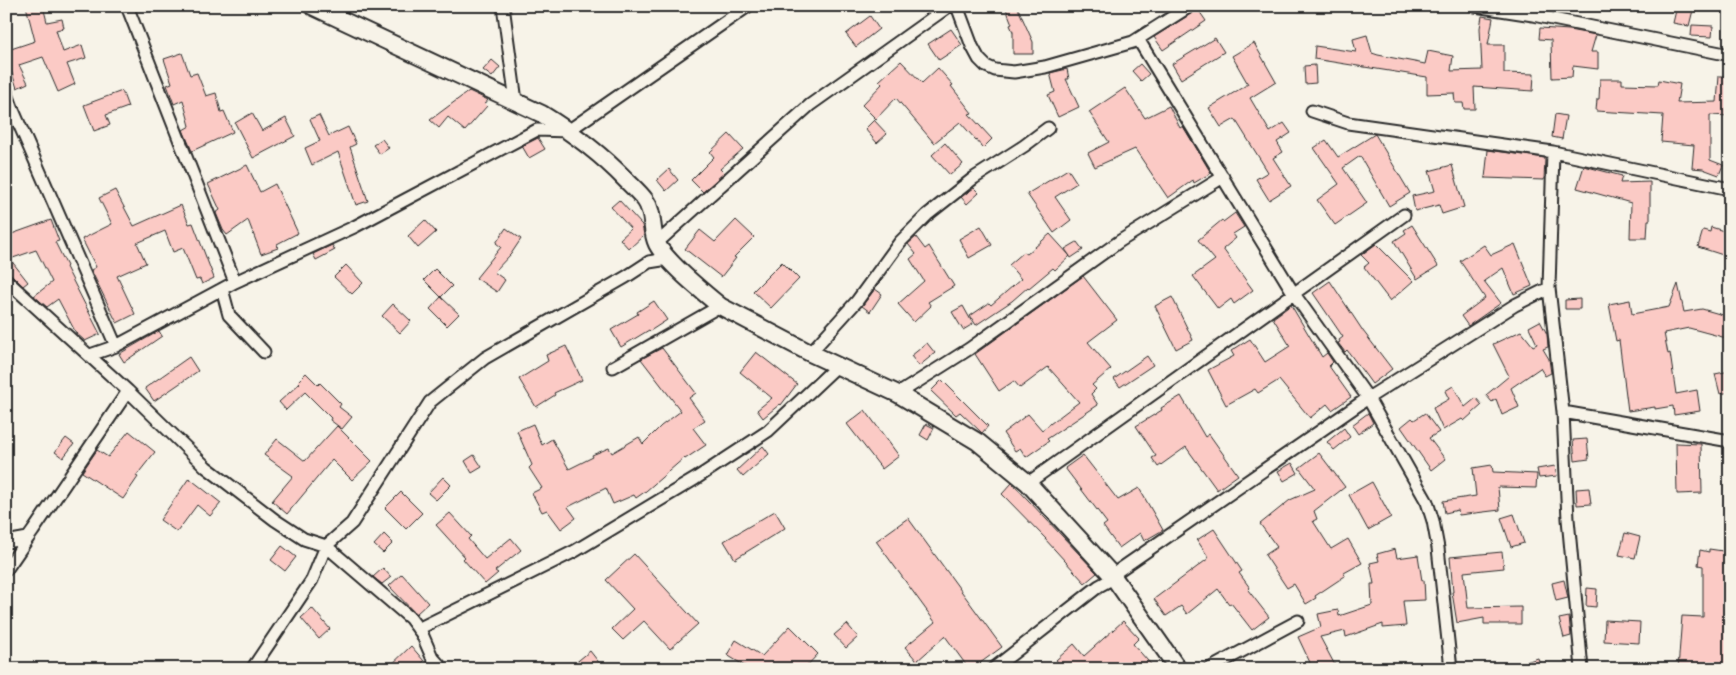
<svg xmlns="http://www.w3.org/2000/svg" width="1736" height="675" viewBox="0 0 1736 675" font-family="'Gochi Hand',sans-serif">
	<style>
		.building { fill: #fbcac5; stroke: #2b2b2b }
		.lines { fill: none; stroke-linecap: round; stroke-linejoin: round }
		.street-casing { stroke: #2b2b2b; stroke-width: 15 }
		.secondary-casing { stroke: #2b2b2b; stroke-width: 20 }
		.street { stroke: #f7f3e8; stroke-width: 11 }
		.secondary { stroke: #f7f3e8; stroke-width: 16 }
	</style>
	<rect width="100%" height="100%" fill="#f7f3e8"/>
	<filter id="ink" filterUnits="userSpaceOnUse"><feTurbulence type="fractalNoise" baseFrequency=".02" numOctaves="2"/><feDisplacementMap in="SourceGraphic" scale="10" xChannelSelector="R" yChannelSelector="G"/><feConvolveMatrix kernelMatrix="1 2 1 2 8 2 1 2 1" color-interpolation-filters="sRGB"/></filter>
	<g filter="url(#ink)">
		<path class="building" d="M26 6H43L47 22 62 19 64 28 56 30 63 52 82 45 86 58 67 64 75 84 58 92 43 57 19 65 28 83 17 88 6 56V49L10 47 11 49 35 41Z
			M1005 6H1017L1033 42V54H1013V32L1010 25 1012 24Z
			M1677 6H1694L1689 26 1673 23Z
			M1197 8 1206 21 1163 50 1154 37 1194 12Z
			M870 16 879 29 856 47 846 34Z
			M1482 16 1493 18 1488 45H1504V73L1534 74 1533 91 1474 87 1475 109H1464L1463 103H1455L1454 93 1427 94V77L1314 59 1315 46 1356 52 1353 39 1367 35 1372 53 1378 55 1425 64 1428 51 1453 56 1451 71 1482 70 1480 28Z
			M1692 25 1713 26 1712 37 1691 36Z
			M1540 28 1569 30 1596 35 1591 52H1598V69L1573 66 1572 77 1552 78 1551 40 1539 39Z
			M951 29 962 45 939 60 928 44Z
			M1215 38 1224 52 1181 79 1172 64Z
			M1254 43 1276 82 1250 98 1270 132 1284 123 1291 133 1277 142 1283 152 1273 158 1291 186 1269 200 1256 179 1268 172 1235 119 1221 127 1209 108 1248 84 1232 56Z
			M182 53 190 75 197 73 206 96 216 93 221 112 224 111 233 132 192 151 183 130 190 126 183 100 174 104 167 85 172 83 164 59Z
			M492 60 500 67 492 77 483 70Z
			M901 61 922 83 938 68 953 85 951 86 972 113 969 114 992 139 983 148 960 122 934 143 896 98 876 119 862 105 882 84 879 81Z
			M1140 64 1149 74 1141 81 1132 71Z
			M1315 65 1316 83 1305 84 1304 66Z
			M1067 69 1069 79H1066L1079 107 1058 117 1048 95 1055 92 1050 73Z
			M1719 76H1730V116L1710 115V160L1723 165 1719 175 1703 169 1692 168 1694 145 1661 142 1663 115 1596 111 1597 99H1599L1600 79H1622V84L1658 85 1659 80 1680 84 1677 103 1717 102Z
			M1125 88 1145 118 1169 106 1180 128 1183 126 1211 173 1194 183 1193 180 1168 198 1135 149 1095 167 1088 153 1109 142 1089 112Z
			M122 91 128 107 106 115 110 125 94 131 84 105Z
			M469 91 488 100 485 104 487 106 465 131 448 117 439 128 430 120Z
			M252 113 262 131 286 118 295 136 253 158 235 123Z
			M1555 114 1566 116 1562 139 1552 137Z
			M319 115 329 136 348 127 356 144 350 147 368 201 356 205 338 152 312 165 305 148 320 141 310 119Z
			M874 120 887 134 877 143 865 129Z
			M729 134 743 149 720 169 724 173 703 192 691 180 714 157 710 152Z
			M1375 134 1410 193 1389 206 1360 156 1343 168 1367 203 1335 225 1317 200 1339 184 1314 148 1326 140 1338 157Z
			M538 138 545 149 529 158 522 146Z
			M382 139 389 148 380 154 373 145Z
			M945 143 963 164 950 175 932 155Z
			M1488 150 1545 158 1544 180 1485 178Z
			M247 165 260 192 275 184 298 233 277 244 278 248 261 254 248 220 227 235 223 230 216 213 220 210 208 184Z
			M1452 165 1464 207 1442 214 1439 205 1415 211 1412 196 1435 191 1429 171Z
			M1584 166 1622 176 1620 183 1650 182V220H1648L1647 238H1630L1631 203 1577 188Z
			M669 169 678 180 666 191 657 180Z
			M1068 169 1077 183 1055 197 1071 220 1054 233 1027 194Z
			M974 188 979 193 967 204 961 197Z
			M115 190 134 226 181 205 189 224 193 223 214 278 202 284 200 279 196 280 183 248 173 252 165 231 137 243 146 263 117 276 135 314 117 323 91 270 96 267 82 239 112 224 99 198Z
			M619 200 642 225 644 235 629 249 620 239 631 229 611 207Z
			M1235 213 1244 227 1233 234 1236 238 1223 249 1253 290 1234 304 1231 299 1218 309 1193 276 1215 260 1198 240 1222 220 1223 222Z
			M51 220 59 241 55 242 67 266 66 267 100 334 85 341 76 333 58 299 47 307 34 296 52 282 36 250 10 259 28 282 23 286 11 274 6 273V236Z
			M425 220 436 232 418 248 408 236Z
			M736 220 754 237 734 257 736 258 721 277 685 249 700 230 715 242Z
			M1412 225 1438 266 1417 279 1394 241 1406 233 1404 230Z
			M981 226 992 245 969 258 959 239Z
			M1711 227 1730 233 1723 255 1698 247 1703 230 1710 232Z
			M506 228 521 239 511 254 494 272 505 280 497 292 476 278 501 247 496 243Z
			M1050 234 1070 256 1055 270 1053 268 1029 288 1028 287 1012 301 976 325 970 316 989 303 991 305 1021 279 1009 265 1024 252 1027 254Z
			M916 237 925 249 929 246 954 286 928 302 931 306 914 322 898 304 924 281 910 259 916 254 908 244Z
			M1077 242 1083 250 1071 258 1065 249Z
			M1376 244 1413 281 1390 301 1364 267 1369 263 1361 255Z
			M1515 244 1532 286 1514 294 1503 268 1484 281 1501 303 1468 326 1461 316 1485 298 1460 261 1484 245 1491 255Z
			M332 245 335 250 316 260 313 254Z
			M782 262 799 279 771 308 753 291Z
			M346 265 363 283 352 294 334 277Z
			M435 269 452 286 441 297 424 280Z
			M1083 276 1117 320 1088 342 1111 369 1092 385 1096 389 1091 394 1098 405 1047 439 1049 441 1026 457 1020 448 1015 451 1003 433 1028 414 1042 430 1079 402 1048 367 1020 388 1014 381 999 391 975 354Z
			M1330 281 1363 331 1392 369 1372 384 1347 350 1345 352 1338 343 1340 342 1339 340 1343 337 1313 293Z
			M1678 284 1684 312 1702 309 1730 317V339L1689 328 1664 333 1668 354 1670 353 1676 394 1697 390 1700 411 1674 415 1673 406 1655 409V407L1628 411 1619 340 1616 341 1609 304 1630 300 1632 314 1669 307Z
			M875 289 882 294 870 312 862 306Z
			M441 297 459 314 447 326 430 309Z
			M1172 297 1193 340 1176 349 1155 306Z
			M1580 299V309H1565V300Z
			M654 301 667 320 650 331 649 330 621 347 611 330 638 314 637 312Z
			M393 304 411 321 400 333 382 316Z
			M1291 305 1322 357 1327 353 1333 362 1329 366 1351 397 1332 410 1327 404 1310 418 1279 380 1258 393 1255 389 1226 405 1208 370 1234 356 1231 351 1250 339 1265 362 1290 346 1273 318Z
			M963 306 973 324 963 330 952 312Z
			M1540 321 1547 334 1548 347 1543 349 1549 359 1551 373 1545 376 1540 368 1511 388 1519 407 1502 415 1496 399 1492 402 1486 395 1509 376 1493 344 1521 331 1533 346 1537 344 1529 327Z
			M159 331 162 336 124 362 119 354Z
			M927 343 935 353 919 366 911 356Z
			M566 346 582 380 554 393 555 395 536 407 519 379 548 361 546 355Z
			M662 348 696 393 689 398 705 420 693 428 706 445 685 459 684 458 646 491 636 498 634 495 613 504 606 488 568 507 576 518 561 529 547 510 542 512 532 493 542 488 529 468 532 465 517 431 533 424 542 445 552 439 569 469 593 457 592 455 609 448 612 453 639 437 643 444 661 426 681 411 641 359Z
			M756 352 797 384 781 405 780 404 763 418 757 410 772 398 740 372Z
			M1147 356 1153 365 1120 387 1114 379Z
			M189 357 198 371 154 401 145 388Z
			M1730 371V392L1720 394 1715 374Z
			M306 373 318 385 320 383 341 404 339 407 352 417 342 429 330 420 331 418 305 392 286 410 279 402 300 383 298 381Z
			M942 380 988 426 982 433 960 412 956 415 931 391Z
			M1453 386 1465 407 1476 398 1482 405 1464 421 1462 419 1443 430 1433 408 1449 399 1445 391Z
			M1181 396 1205 437 1209 434 1238 475 1217 490 1186 447 1158 467 1152 458 1156 456 1136 426 1162 410 1161 408Z
			M865 410 899 456 882 469 847 424Z
			M1368 413 1373 423 1358 434 1352 425Z
			M1425 413 1439 432 1429 438 1445 459 1431 470 1401 427 1412 418 1414 420Z
			M926 424 934 428 928 440 920 435Z
			M337 426 372 461 352 480 332 460 287 514 272 501 293 476 264 455 277 439 305 461Z
			M1344 428 1350 437 1334 450 1327 442Z
			M129 431 155 452 136 476 138 477 123 499 82 472 97 450 108 457Z
			M66 438 74 444 63 458 55 452Z
			M1587 439 1589 459 1575 461 1573 440Z
			M1676 443 1701 444 1702 493 1677 494Z
			M763 446 769 454 743 477 737 470Z
			M1319 453 1345 487 1314 511 1317 519 1313 521 1331 549 1348 539 1362 563 1344 573 1345 576 1315 596 1316 598 1306 604 1294 584 1287 588 1265 555 1277 547 1260 524 1290 500 1315 489 1299 468Z
			M474 455 482 467 472 473 465 461Z
			M1083 455 1118 500 1139 488 1163 530 1144 541 1140 533 1119 548 1103 526 1107 523 1065 468Z
			M1292 463 1298 473 1284 481 1278 471Z
			M1492 465 1493 472 1537 474 1536 488 1498 487 1500 510 1459 515 1458 510 1445 513 1443 501 1476 496 1473 468Z
			M1555 466 1557 476 1539 478 1537 469Z
			M443 477 451 485 436 500 428 493Z
			M189 478 221 503 210 516 197 505 177 532 160 520Z
			M1372 482 1391 517 1368 530 1349 495Z
			M1012 483 1097 573 1085 583 1045 539H1046L1002 494Z
			M1589 488 1591 504 1577 505 1576 489Z
			M401 492 422 513 406 529 385 508Z
			M775 511 785 528 735 559 724 541Z
			M450 513 471 536 468 539 485 559 511 538 521 550 495 571 498 573 485 584 463 559 465 557 436 525Z
			M1514 514 1524 543 1511 547 1501 518Z
			M908 518 1002 647 972 669H969L945 636 917 661 905 647 935 622 876 541Z
			M1214 529 1242 571 1239 573 1250 588 1248 590 1269 617 1252 630 1231 603 1229 604 1218 589 1187 614 1181 606 1166 616 1154 599 1209 558 1197 540Z
			M1625 533 1640 537 1635 558 1619 555Z
			M384 534 393 543 383 553 374 545Z
			M282 546 296 557 285 571 271 560Z
			M1395 549 1397 558 1418 555 1422 581 1424 580 1425 600 1403 601 1406 626 1383 628V624L1346 637 1345 631 1320 637 1337 669H1313L1298 637 1321 627 1318 614 1338 610 1339 616 1372 605 1371 584H1374L1370 563 1379 561 1377 554Z
			M1709 549 1730 552V669H1678L1682 616 1703 617V566L1698 565 1700 550 1709 552Z
			M1502 552 1504 568 1464 572 1468 608 1521 607V624H1484V618L1457 623 1452 592H1453L1450 557Z
			M634 554 698 624 670 649 644 621 623 640 612 629 633 609 606 580Z
			M383 568 391 577 382 584 373 577Z
			M402 574 428 603 416 614 389 586Z
			M1564 580 1568 598 1556 601 1552 583Z
			M1587 588 1597 589 1596 607 1586 606Z
			M312 608 330 629 319 639 301 618Z
			M1569 617 1571 636 1564 638 1559 619Z
			M1605 620 1640 622 1639 643 1604 641Z
			M1123 621 1139 638 1133 644 1155 669H1064L1056 660 1074 644 1084 656Z
			M847 624 858 637 846 648 834 635Z
			M790 626 818 654 804 669H750L727 655 736 640 762 656Z
			M411 646 424 661 416 669H387Z
			M590 651 604 669H568Z
			M1538 658 1541 669H1511V667Z"/>
		<g class="lines">
			<defs>
				<path id="street" d="M127 6 235 282
					M503 6 516 101
					M957 6 972 46 979 59 986 66 995 70 1014 72 1045 67 1133 42 1190 6
					M1475 6 1533 15 1730 55
					M1138 39 1294 294 1368 398 1427 502 1433 521 1438 548 1451 669
					M6 91 13 110 116 346
					M1312 111 1348 123 1553 152 1730 189
					M1553 152 1549 288 1563 412 1568 519 1582 669
					M657 243 810 105 949 6
					M6 280 128 391 206 467 275 520 304 539 326 546 410 618 422 634 432 657 443 669
					M222 289 229 315 264 352
					M810 353 857 301 900 242 927 215 974 178 1024 146 1048 128
					M90 355 116 346 235 282 354 227 537 130 568 131 748 6
					M613 367 720 306
					M898 394 969 349 1120 241 1223 177
					M1563 412 1730 441
					M1028 483 1404 215
					M6 542 28 538 33 531 128 391
					M6 570 28 538
					M418 629 575 551 695 479 768 431 837 366
					M252 669 312 580 326 546 352 523 430 402 485 358 626 277 649 262 668 259
					M993 669 1099 586 1110 580 1112 575 1368 398 1515 305 1549 288
					M1209 669 1298 621"/>
				<path id="secondary" d="M312 6 542 114C573 133 601 154 626 180 633 187 640 193 645 200 655 213 650 230 657 244 667 263 703 292 720 306L810 353 898 394 978 442 1028 483 1112 575 1178 669"/>
			</defs>
			<use href="#street" class="street-casing"/>
			<use href="#secondary" class="secondary-casing"/>
			<use href="#street" class="street"/>
			<use href="#secondary" class="secondary"/>
		</g>
	</g>
	<rect width="1736" height="675" fill="none" stroke="#f7f3e8" stroke-width="25"/>
	<rect x="12" y="12" width="1711" height="650" fill="none" stroke="#2b2b2b" stroke-width="2" filter="url(#ink)"/>
</svg>
